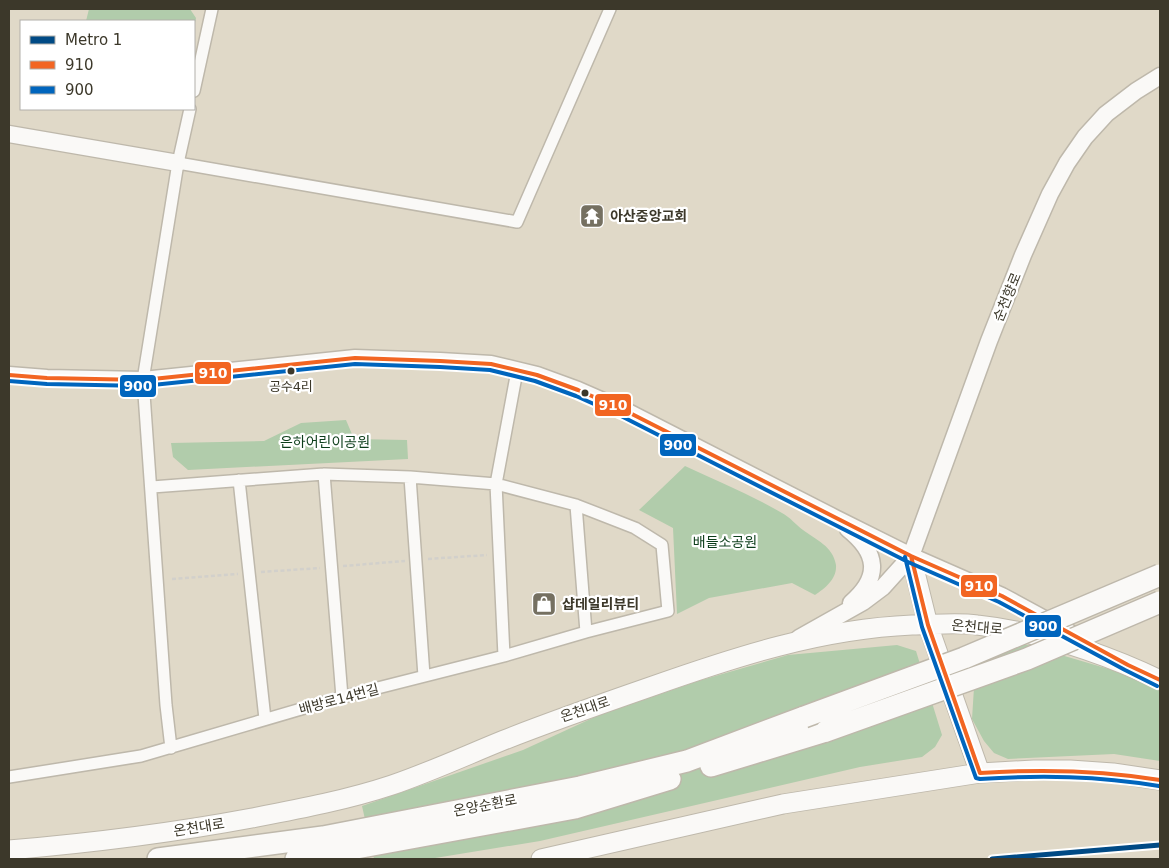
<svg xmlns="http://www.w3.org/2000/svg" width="1169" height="868" viewBox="0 0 1169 868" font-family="'DejaVu Sans','Noto Sans KR',sans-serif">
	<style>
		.green { fill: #b1ccab }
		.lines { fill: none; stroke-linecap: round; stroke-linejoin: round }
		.street-casing { stroke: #beb8ab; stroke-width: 14 }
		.secondary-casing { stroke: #beb8ab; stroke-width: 19 }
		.primary-casing { stroke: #beb8ab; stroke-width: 21 }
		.highway-casing { stroke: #beb8ab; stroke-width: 24 }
		.path { stroke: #d2d0cb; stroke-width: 2.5; stroke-dasharray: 4 2.5; stroke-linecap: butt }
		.street { stroke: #faf9f7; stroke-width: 11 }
		.secondary { stroke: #faf9f7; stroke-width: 16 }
		.primary { stroke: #faf9f7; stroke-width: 19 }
		.highway { stroke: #faf9f7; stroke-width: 21 }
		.highway-bridge-casing { stroke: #beb8ab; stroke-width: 24; stroke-linecap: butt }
		.highway-bridge { stroke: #faf9f7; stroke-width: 21 }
		.bus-1-casing { stroke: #fff; stroke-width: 8 }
		.bus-2-casing { stroke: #fff; stroke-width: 8 }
		.bus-1 { stroke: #f26522; stroke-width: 4 }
		.bus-2 { stroke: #0065bd; stroke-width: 4 }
		.metro-1-casing { stroke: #fff; stroke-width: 9 }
		.metro-1 { stroke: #004a85; stroke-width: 5 }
		.bus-dot { fill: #3c382a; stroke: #fff; stroke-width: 2 }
		.labels { text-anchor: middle; stroke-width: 4.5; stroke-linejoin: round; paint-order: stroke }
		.bus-label { font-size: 13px; fill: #3c382a; stroke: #fff }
		.poi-label { font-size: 14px; font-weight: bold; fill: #3c382a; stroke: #fff; text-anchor: start }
		.street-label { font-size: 14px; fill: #3c382a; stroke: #fff }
		.park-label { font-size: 14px; fill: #0d3e1b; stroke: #fff }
		.line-badge { stroke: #fff; stroke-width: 2 }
		.badge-label { font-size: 14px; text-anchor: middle; font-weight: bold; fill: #fff }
	</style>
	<rect width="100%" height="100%" fill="#e0d9c8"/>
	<path class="green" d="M89 9H190L196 18 194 27V21H86Z
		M346 420 354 439 407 440 408 459 188 470 173 457 171 443 264 441 301 423Z
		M685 466C717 481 751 495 782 513 790 517 796 525 803 530 816 540 833 546 836 565 837 579 825 588 815 595L792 583 709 598 677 614 673 528 639 510Z
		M1003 638 1119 672 1160 691V761L1114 754 1008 759 994 753 984 741 972 719 976 656Z
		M897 645 916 651 942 735 935 747 922 757 860 767 540 841 429 859H374L362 806 523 750 597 716 698 681 788 655Z"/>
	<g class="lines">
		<defs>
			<path id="street" d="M194 91 212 9
				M178 163 517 222 610 9
				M324 474 342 697
				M410 477 424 676
				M239 480 265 719
				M576 505 586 632
				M504 656 496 484 517 371
				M171 748 166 705 143 380 178 163 190 109
				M9 777 141 756 342 697 504 656 586 632 668 611 662 545 635 528 576 505 496 484 410 477 324 474 152 487"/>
			<path id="secondary" d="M9 134 178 163
				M9 375 47 378 143 380 355 358 440 361 491 364 537 375 578 390 626 411 835 518 911 556 1002 596 1085 641
				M848 529C878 553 881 577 851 603
				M799 638 863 602 883 587 911 556 989 341 1023 255 1050 194 1067 163 1085 137 1106 114 1136 91 1160 76"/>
			<path id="primary" d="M911 556 928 625 980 773
				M9 850C91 843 172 833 252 818 299 809 347 800 392 785 430 772 467 755 504 740 552 721 601 704 650 687 735 657 820 629 912 625 933 625 956 622 977 625 1041 632 1103 653 1160 680
				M541 859 783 804 980 773 1034 770H1070L1113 773 1160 780"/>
			<path id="highway" d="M711 766 826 731
				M158 859 323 837 580 787 687 761 804 717
				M296 859 575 808 670 779"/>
		</defs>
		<use href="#street" class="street-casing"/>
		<use href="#secondary" class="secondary-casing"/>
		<use href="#primary" class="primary-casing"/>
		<use href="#highway" class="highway-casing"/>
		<path class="path" d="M428 559 487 555
			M343 566 405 561
			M261 572 320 568
			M172 579 238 574"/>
		<use href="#street" class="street"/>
		<use href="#secondary" class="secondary"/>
		<use href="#primary" class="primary"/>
		<use href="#highway" class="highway"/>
		<defs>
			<path id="highway-bridge" d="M804 717 964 658 1160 575
				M826 731 1027 659 1160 602"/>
		</defs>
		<use href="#highway-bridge" class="highway-bridge-casing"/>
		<use href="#highway-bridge" class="highway-bridge"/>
		<defs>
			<path id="bus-1" d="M9 375 47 378 143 380 355 358 440 361 491 364 537 375 578 390 626 411 911 556 1002 596 1128 665 1160 680
				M911 556 928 625 980 773C1041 769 1100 770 1160 780"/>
			<path id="bus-2" d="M9 381 47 384 143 386 355 364 440 367 490 370 535 381 576 396 623 417 908 562 999 602 1125 670 1157 686
				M905 557 922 627 976 778 980 779C1042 775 1097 776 1159 786"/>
		</defs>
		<use href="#bus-1" class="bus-1-casing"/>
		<use href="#bus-2" class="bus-2-casing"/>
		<use href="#bus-1" class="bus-1"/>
		<use href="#bus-2" class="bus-2"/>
		<defs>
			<path id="metro-1" d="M992 859 1160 845"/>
		</defs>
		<use href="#metro-1" class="metro-1-casing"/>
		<use href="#metro-1" class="metro-1"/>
	</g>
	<defs>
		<symbol id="temple-square" viewBox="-11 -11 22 22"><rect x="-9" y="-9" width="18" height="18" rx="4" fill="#757061" stroke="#fff"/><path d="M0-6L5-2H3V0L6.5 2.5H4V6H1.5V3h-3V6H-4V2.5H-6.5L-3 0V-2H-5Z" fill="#fff"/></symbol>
		<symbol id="shop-square" viewBox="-11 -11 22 22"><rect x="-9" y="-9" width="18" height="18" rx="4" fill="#757061" stroke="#fff"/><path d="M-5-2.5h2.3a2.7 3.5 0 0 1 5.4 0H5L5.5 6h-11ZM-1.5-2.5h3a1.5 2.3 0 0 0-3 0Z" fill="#fff"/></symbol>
	</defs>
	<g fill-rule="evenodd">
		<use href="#temple-square" x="578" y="202" width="28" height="28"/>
		<use href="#shop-square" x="530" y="590" width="28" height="28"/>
	</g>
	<g class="bus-dot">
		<circle cx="291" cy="371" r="4.5"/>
		<circle cx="585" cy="393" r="4.5"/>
	</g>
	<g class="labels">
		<g class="bus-label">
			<text x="291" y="391">공수4리</text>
		</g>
		<g class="poi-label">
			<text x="610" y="221">아산중앙교회</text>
			<text x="562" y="609">샵데일리뷰티</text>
		</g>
		<g class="street-label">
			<text transform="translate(1007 297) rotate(-68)" y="5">순천향로</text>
			<text transform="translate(977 627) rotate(5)" y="5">온천대로</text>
			<text transform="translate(339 699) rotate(-15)" y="5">배방로14번길</text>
			<text transform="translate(585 709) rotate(-19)" y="5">온천대로</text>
			<text transform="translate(485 805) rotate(-11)" y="5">온양순환로</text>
			<text transform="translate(199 827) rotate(-9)" y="5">온천대로</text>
		</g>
		<g class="park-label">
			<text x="325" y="447">은하어린이공원</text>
			<text x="725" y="547">배들소공원</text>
		</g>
	</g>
	<g class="line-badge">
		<rect x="194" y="361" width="38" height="24" rx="5" fill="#f26522"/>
		<rect x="119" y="374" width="38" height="24" rx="5" fill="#0065bd"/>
		<rect x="594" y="393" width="38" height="24" rx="5" fill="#f26522"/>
		<rect x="659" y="433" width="38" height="24" rx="5" fill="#0065bd"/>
		<rect x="960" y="574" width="38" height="24" rx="5" fill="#f26522"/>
		<rect x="1024" y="614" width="38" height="24" rx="5" fill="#0065bd"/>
	</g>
	<g class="badge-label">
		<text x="213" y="378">910</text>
		<text x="138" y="391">900</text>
		<text x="613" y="410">910</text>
		<text x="678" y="450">900</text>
		<text x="979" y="591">910</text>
		<text x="1043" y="631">900</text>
	</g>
	<rect width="1169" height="868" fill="none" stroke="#3c382a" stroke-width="20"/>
	<rect x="20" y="20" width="175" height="90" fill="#ffffff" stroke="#b1afaa"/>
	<rect x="30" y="36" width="25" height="8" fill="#004a85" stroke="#b1afaa"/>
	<text x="65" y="45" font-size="15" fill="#3c382a">Metro 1</text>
	<rect x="30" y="61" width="25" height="8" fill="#f26522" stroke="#b1afaa"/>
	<text x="65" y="70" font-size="15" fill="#3c382a">910</text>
	<rect x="30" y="86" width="25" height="8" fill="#0065bd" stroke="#b1afaa"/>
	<text x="65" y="95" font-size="15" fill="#3c382a">900</text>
</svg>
